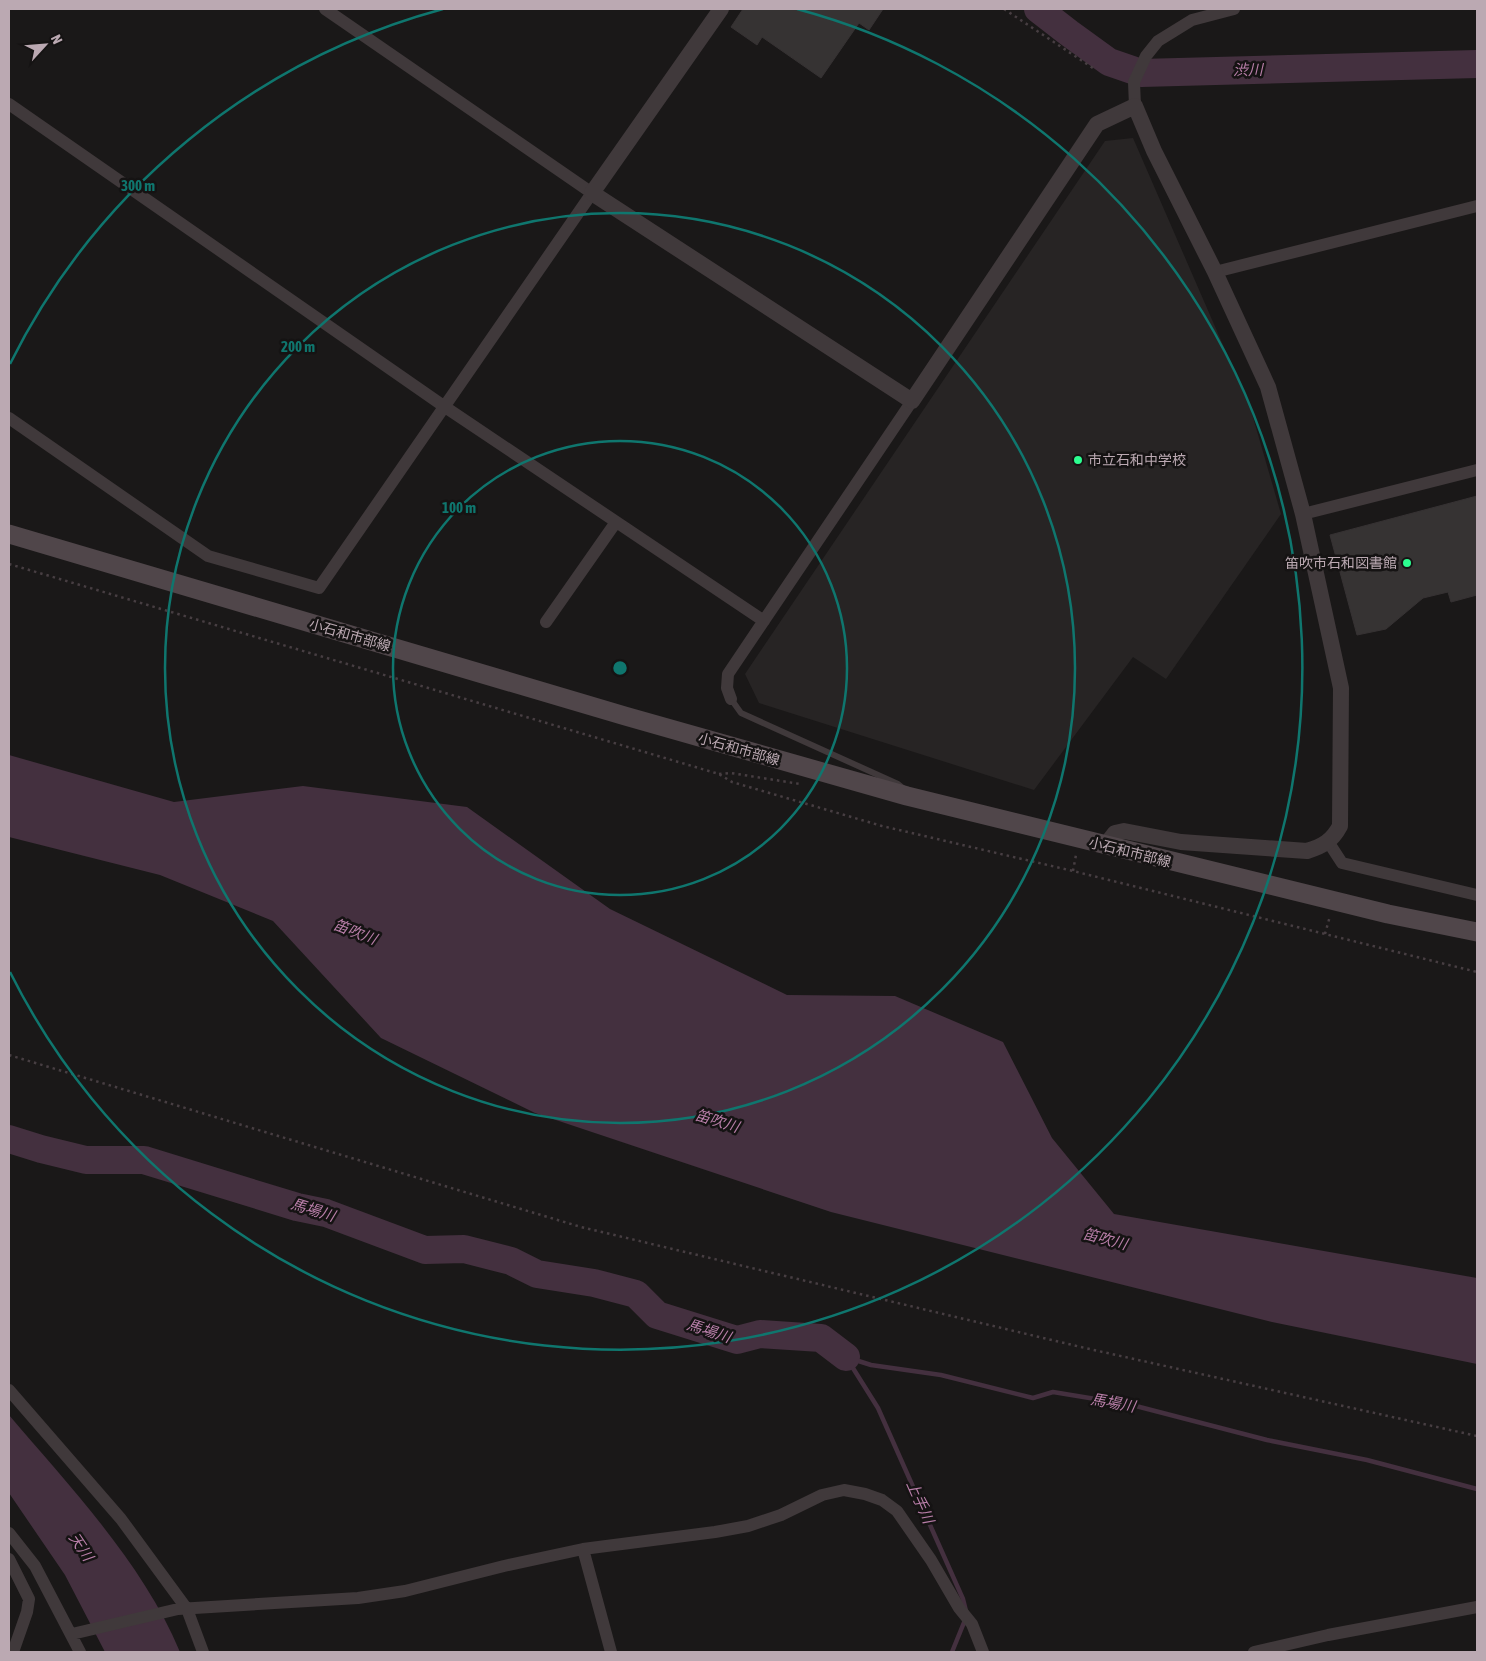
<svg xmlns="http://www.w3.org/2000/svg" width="1486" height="1661" viewBox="0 0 1486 1661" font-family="'Asap Condensed','Noto Sans JP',sans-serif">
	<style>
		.built { fill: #272424 }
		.water { fill: #44303f }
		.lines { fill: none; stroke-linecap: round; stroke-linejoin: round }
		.stream { stroke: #44303f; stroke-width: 4.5 }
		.river { stroke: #44303f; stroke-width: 28 }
		.building { fill: #363333; stroke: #363233 }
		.path { stroke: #473e42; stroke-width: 2.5; stroke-dasharray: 2.5 4; stroke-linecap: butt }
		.service { stroke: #40393b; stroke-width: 6 }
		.minor { stroke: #40393b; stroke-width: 12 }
		.tertiary { stroke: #40393b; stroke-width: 16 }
		.secondary { stroke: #50464a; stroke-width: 19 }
		.ring { fill: none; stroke: #0f766e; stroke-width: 2.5 }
		.poi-dot { fill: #2cfe90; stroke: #151313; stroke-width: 2 }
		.labels { text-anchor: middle; stroke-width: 5; stroke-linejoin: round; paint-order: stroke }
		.poi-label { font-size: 14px; fill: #bba9b2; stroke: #151313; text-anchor: start }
		.street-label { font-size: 14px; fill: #bba9b2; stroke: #151313 }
		.water-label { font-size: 15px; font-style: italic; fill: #b87ea8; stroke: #151313 }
		.centre { fill: #0f766e; stroke: #151313; stroke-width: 2.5 }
		.ring-label { font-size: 15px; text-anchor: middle; font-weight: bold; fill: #0f766e; stroke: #151313; stroke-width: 5; stroke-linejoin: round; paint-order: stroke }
	</style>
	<rect width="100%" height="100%" fill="#1a1818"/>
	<path class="built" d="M1133 138 1250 407 1281 514 1166 679 1133 657 1034 790 759 703 745 674 1105 141Z"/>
	<path class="water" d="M9 755 174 802 303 786 467 807 610 909 787 995 895 996 1003 1042 1052 1138 1114 1214 1477 1278V1364L1272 1322 831 1212 535 1113 381 1038 273 921 160 875 9 837Z
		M9 1415C70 1487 143 1563 180 1652H105L65 1575 9 1493Z"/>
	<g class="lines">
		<path class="stream" d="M846 1357 871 1365 941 1375 1033 1398 1053 1392 1132 1405 1267 1440 1367 1460 1477 1489
			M846 1357 878 1408 963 1599 966 1611
			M952 1652 965 1620"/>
		<path class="river" d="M1038 9 1069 33 1109 62 1141 73 1477 64
			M9 1139 41 1149 86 1160H144L297 1207 326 1213 425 1250 464 1249 511 1261 537 1274 594 1283 636 1294 657 1315 737 1340 760 1334 821 1338 846 1357"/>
	</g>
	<path class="building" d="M743 9H883L869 30 859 23 821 78 762 37 757 45 731 27Z
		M1477 496V595L1451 602 1448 592 1423 598 1386 629 1357 635 1330 535Z"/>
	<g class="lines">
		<path class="path" d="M1004 9 1096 70
			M9 564 719 774 732 782 882 826 1073 871 1477 972
			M719 774 731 773 800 784
			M1073 871 1076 855
			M1325 934 1330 916
			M9 1055 581 1227 1085 1348 1477 1436"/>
		<path class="service" d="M731 699 741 713 898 784 903 788"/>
		<path class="minor" d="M9 104 445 407 764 621
			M1135 106 1134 82 1146 56 1158 41 1192 20 1234 9
			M1215 272 1477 206
			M9 418 208 556 319 588 592 193 325 9
			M1303 514 1477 470
			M546 622 616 522
			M731 699 727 688 728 674 912 401
			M1329 843 1342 863 1477 895
			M9 1390 121 1519 187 1609 203 1652
			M9 1533 35 1566 80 1652
			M583 1549 611 1652
			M9 1559 29 1599 27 1612 13 1652
			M72 1634 178 1609 358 1598 405 1591 504 1566 583 1549 715 1532 748 1526 781 1515 822 1495 844 1490 865 1494 882 1500 897 1511 931 1560 959 1608 972 1624 983 1652
			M1254 1652 1328 1635 1477 1607"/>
		<path class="tertiary" d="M721 9 592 193 912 401 1097 124 1135 106 1154 151 1215 272 1268 387 1303 514 1341 688 1340 826C1332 841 1323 846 1307 851L1181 842 1124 831 1115 833 1105 846"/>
		<path class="secondary" d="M9 534 625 716 907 796 1388 914 1477 932"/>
	</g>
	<g class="ring">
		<circle cx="620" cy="668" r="227"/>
		<circle cx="620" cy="668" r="455"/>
		<path d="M10 364A682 682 0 0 1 443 9M797 9A682 682 0 1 1 10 972"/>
	</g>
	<g class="poi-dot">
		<circle cx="1078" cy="460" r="5"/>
		<circle cx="1407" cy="563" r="5"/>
	</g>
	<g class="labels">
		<g class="poi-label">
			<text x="1088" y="465">市立石和中学校</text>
			<text x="1397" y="568" text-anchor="end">笛吹市石和図書館</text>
		</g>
		<g class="street-label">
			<text transform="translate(350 635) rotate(16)" y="5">小石和市部線</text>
			<text transform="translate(739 749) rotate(16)" y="5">小石和市部線</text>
			<text transform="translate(1130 852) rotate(14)" y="5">小石和市部線</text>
		</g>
		<g class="water-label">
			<text transform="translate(1248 70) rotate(-1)" y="5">渋川</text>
			<text transform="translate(355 932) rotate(21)" y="5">笛吹川</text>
			<text transform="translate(717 1121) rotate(17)" y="5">笛吹川</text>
			<text transform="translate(313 1210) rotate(17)" y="5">馬場川</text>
			<text transform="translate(1105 1239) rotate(15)" y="5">笛吹川</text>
			<text transform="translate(709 1331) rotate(18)" y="5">馬場川</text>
			<text transform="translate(1113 1403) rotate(10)" y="5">馬場川</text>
			<text transform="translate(920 1502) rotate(66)" y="5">上手川</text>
			<text transform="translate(81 1547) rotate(56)" y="5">天川</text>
		</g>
	</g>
	<circle cx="620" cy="668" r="8" class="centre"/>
	<g class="ring-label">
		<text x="138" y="191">300 m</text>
		<text x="298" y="352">200 m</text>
		<text x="459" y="513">100 m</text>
	</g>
	<rect width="1486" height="1661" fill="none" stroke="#bba9b2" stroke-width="20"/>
	<g transform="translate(45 45) rotate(64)" stroke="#151313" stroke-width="4" paint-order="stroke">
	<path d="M0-4L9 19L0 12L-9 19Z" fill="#bba9b2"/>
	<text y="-8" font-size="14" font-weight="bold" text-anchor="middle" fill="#bba9b2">N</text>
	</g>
</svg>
